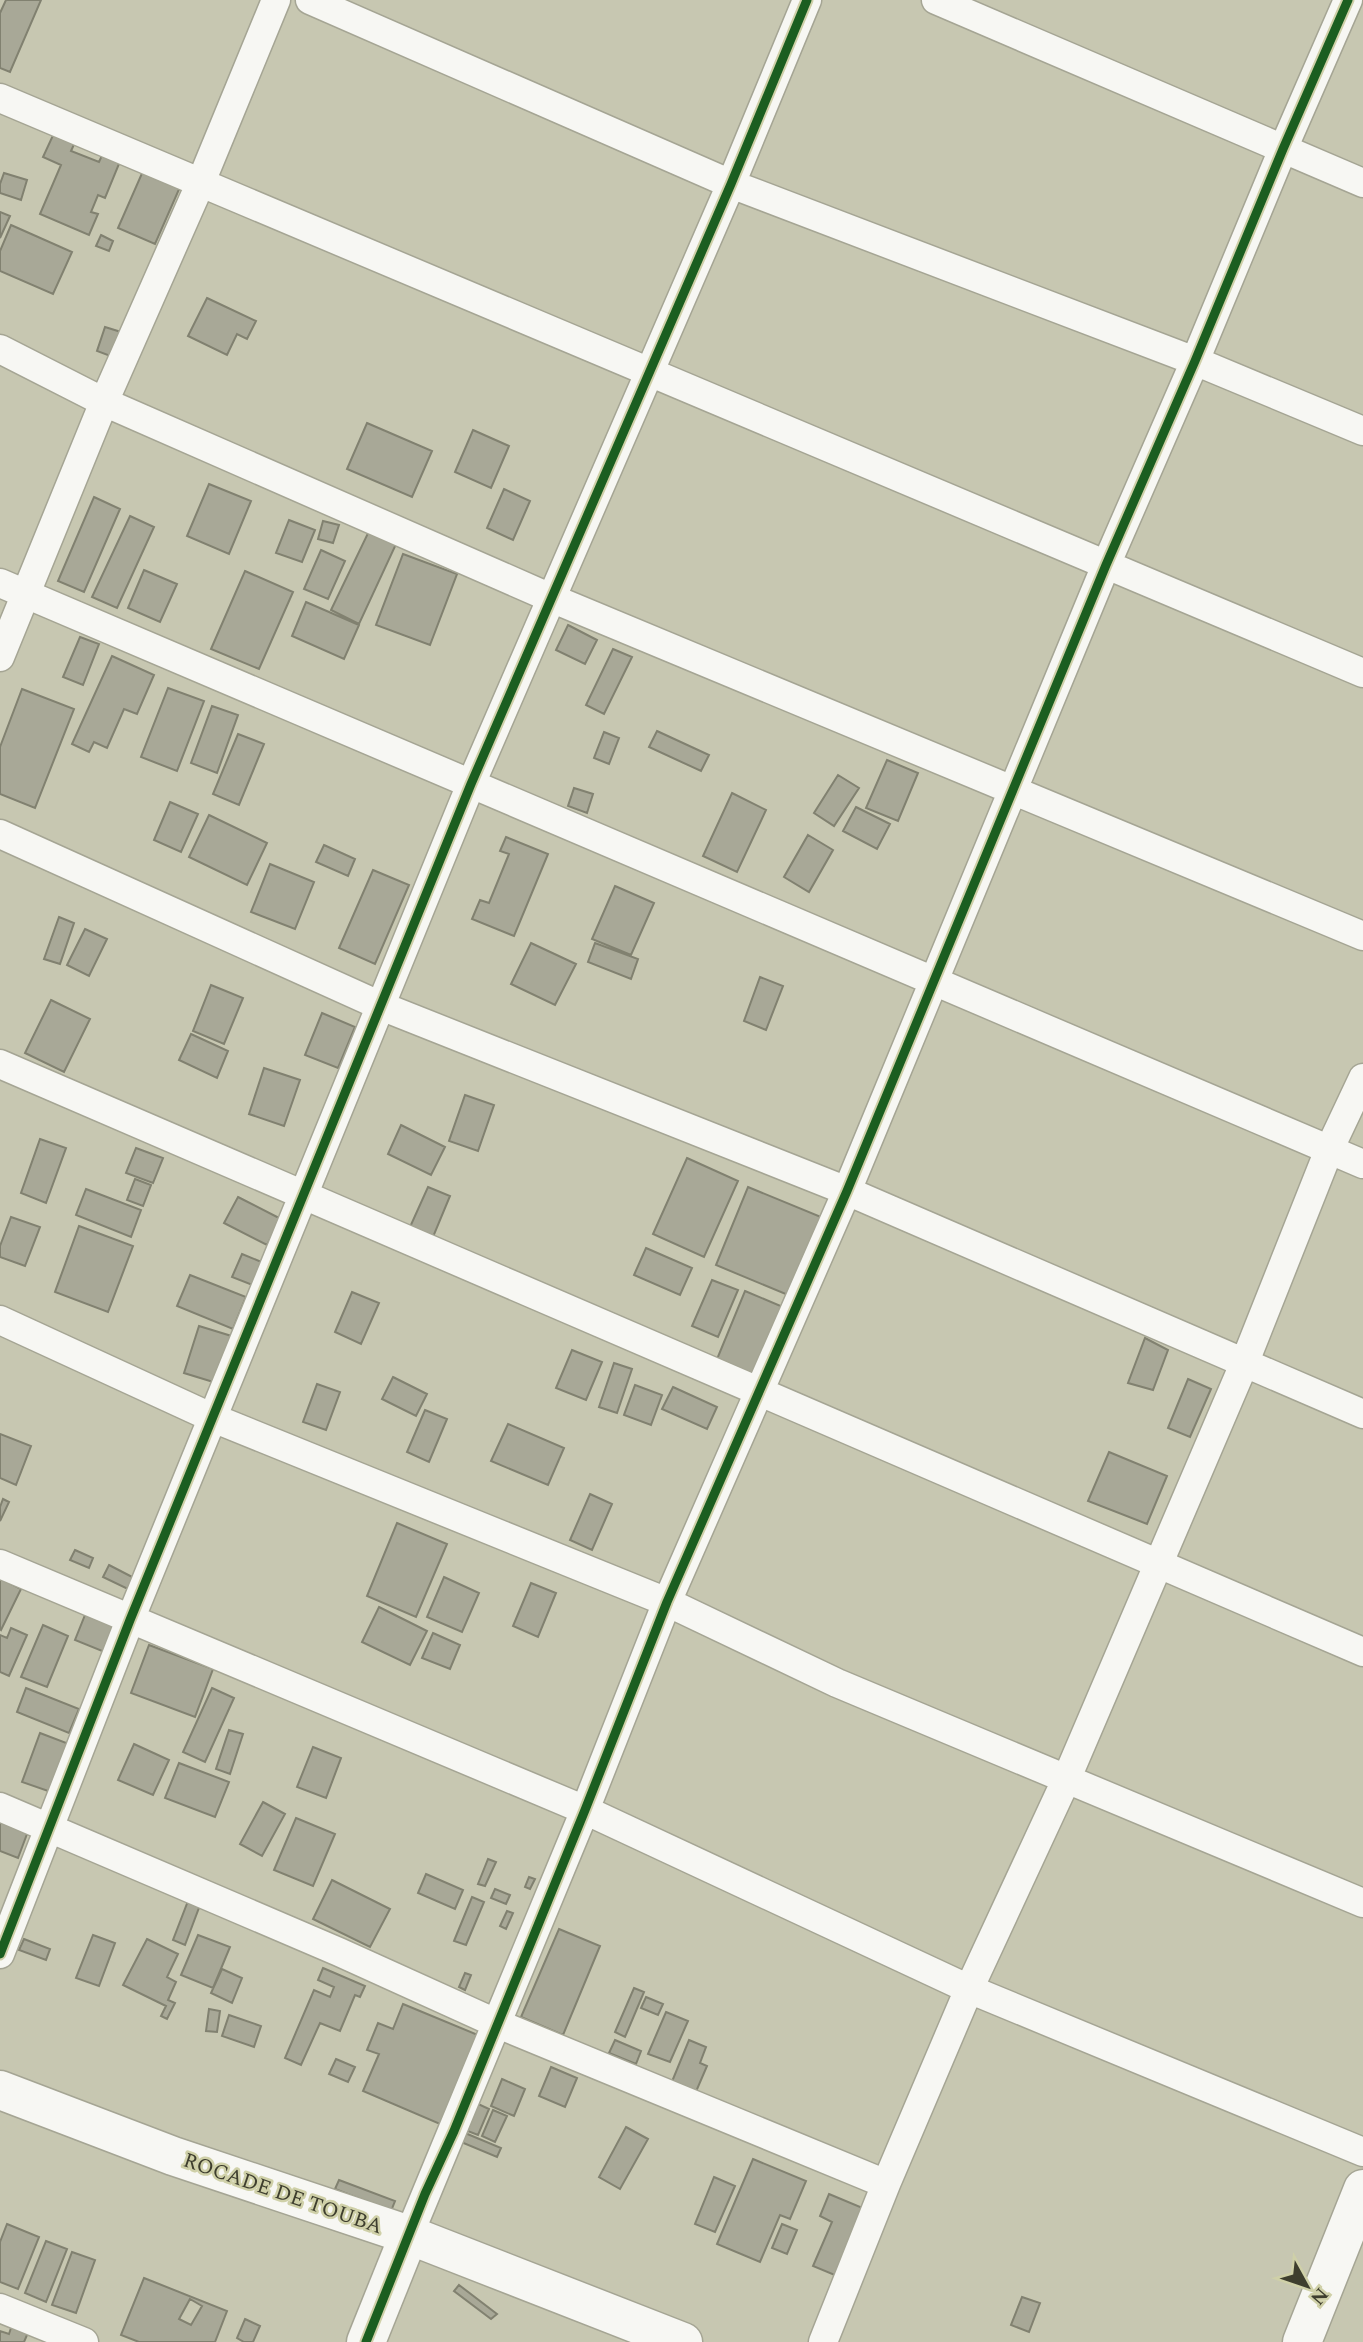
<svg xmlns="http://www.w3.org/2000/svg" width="1363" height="2342" viewBox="0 0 1363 2342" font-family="Spectral,serif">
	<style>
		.building { fill: #a8a897; stroke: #818170; stroke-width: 2; fill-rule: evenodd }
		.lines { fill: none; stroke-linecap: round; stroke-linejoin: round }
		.street-casing { stroke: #a5a594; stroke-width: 31 }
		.secondary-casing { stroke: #a5a594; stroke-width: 41 }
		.primary-casing { stroke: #a5a594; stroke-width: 41 }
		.street { stroke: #f7f7f3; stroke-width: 28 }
		.secondary { stroke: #f7f7f3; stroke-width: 38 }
		.primary { stroke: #f7f7f3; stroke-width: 38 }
		.cycleway-casing { stroke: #cfd0a8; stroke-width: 13 }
		.cycleway { stroke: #1b5e20; stroke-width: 9 }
		.labels { text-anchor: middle; stroke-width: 5; stroke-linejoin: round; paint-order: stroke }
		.street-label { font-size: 21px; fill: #3e3e2e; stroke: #cfd0a8 }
	</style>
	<rect width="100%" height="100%" fill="#c7c7b1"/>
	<path class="building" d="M6 0H41L10 72 0 68V13Z
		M55 131 76 140 71 151 99 162 104 151 121 159 105 198 98 195 91 212 98 214 89 235 40 214 61 165 43 157Z
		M143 171 180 187 155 244 118 228Z
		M4 173 27 180 21 200 0 193V184Z
		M0 212 10 216 0 238Z
		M11 225 72 252 53 294 0 271V251Z
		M101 235 113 241 109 251 96 246Z
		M207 298 256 321 247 339 237 334 227 355 188 336Z
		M105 327 121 332 113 357 97 351Z
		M367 423 432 451 412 497 347 469Z
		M473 430 509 446 491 488 455 472Z
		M209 484 251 501 229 554 187 536Z
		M504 489 530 501 513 540 487 528Z
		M94 497 120 509 84 592 58 581Z
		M130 516 154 527 117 608 92 597Z
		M289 520 315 530 302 562 276 553Z
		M323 521 339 525 333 543 318 539Z
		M370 529 397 542 359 624 331 610Z
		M321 550 345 561 328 599 304 589Z
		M403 554 457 574 430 645 376 625Z
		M144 570 177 584 160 622 128 608Z
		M245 571 293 592 259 669 211 649Z
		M306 602 359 625 344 659 292 636Z
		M568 625 597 640 585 664 556 650Z
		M80 637 99 644 83 685 63 677Z
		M613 649 632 657 604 714 586 705Z
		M112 656 154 675 137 714 124 709 107 748 94 742 89 752 72 744Z
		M168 688 204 701 177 771 141 757Z
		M22 689 74 709 35 808 0 794V747Z
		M212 706 238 715 217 773 191 763Z
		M657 731 709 755 701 771 649 747Z
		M604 732 619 738 609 764 594 758Z
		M238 734 264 744 239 805 213 794Z
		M887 760 918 773 898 821 866 808Z
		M838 775 859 788 834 826 814 813Z
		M574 788 593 794 587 813 568 806Z
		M732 793 766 810 737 872 703 856Z
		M170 802 198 814 181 852 154 840Z
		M856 807 890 824 877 849 843 831Z
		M209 815 267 843 247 885 189 857Z
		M808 835 833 850 809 892 784 877Z
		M506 837 548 854 514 936 472 919 480 900 489 903 509 854 500 851Z
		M324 845 355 859 348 876 316 862Z
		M270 864 314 882 295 929 251 912Z
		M373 870 409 885 375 964 339 948Z
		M615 886 654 903 631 955 592 939Z
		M59 917 74 923 60 964 44 959Z
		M85 929 107 939 89 976 67 965Z
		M531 943 576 964 555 1005 511 984Z
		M595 943 638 959 631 979 588 962Z
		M760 977 783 986 766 1030 744 1021Z
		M211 985 243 998 224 1044 193 1031Z
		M51 1000 90 1019 64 1072 25 1053Z
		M322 1013 355 1027 338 1068 305 1055Z
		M191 1034 228 1051 217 1078 179 1060Z
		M264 1068 300 1080 284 1126 249 1114Z
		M465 1095 494 1105 478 1151 449 1141Z
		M401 1125 445 1147 431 1175 388 1154Z
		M40 1139 66 1148 46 1203 21 1193Z
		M136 1148 163 1158 153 1183 126 1173Z
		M687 1158 738 1181 704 1257 653 1234Z
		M135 1179 151 1185 143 1206 127 1200Z
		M428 1187 450 1196 433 1237 410 1227Z
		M748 1187 821 1217 788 1295 716 1265Z
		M86 1189 141 1210 131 1237 76 1215Z
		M238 1197 281 1219 267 1245 224 1223Z
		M11 1217 40 1227 25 1266 0 1257V1246Z
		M79 1226 133 1246 108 1312 55 1292Z
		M646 1248 692 1268 680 1295 634 1275Z
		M242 1254 264 1263 255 1286 232 1277Z
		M190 1275 246 1297 233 1329 177 1306Z
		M712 1280 738 1290 718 1337 692 1326Z
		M745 1291 783 1307 753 1380 715 1364Z
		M352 1292 379 1303 361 1344 335 1332Z
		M199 1326 238 1338 223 1385 184 1373Z
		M1145 1338 1168 1350 1153 1390 1128 1383Z
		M572 1350 602 1362 586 1400 556 1388Z
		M614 1363 632 1369 617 1413 599 1407Z
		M393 1377 427 1394 416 1416 382 1399Z
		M1188 1379 1211 1389 1190 1437 1168 1428Z
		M317 1384 340 1392 326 1430 303 1422Z
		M635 1385 662 1395 651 1425 624 1415Z
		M673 1387 717 1407 707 1429 662 1409Z
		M425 1410 447 1419 429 1462 407 1452Z
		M508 1424 564 1448 548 1485 491 1461Z
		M0 1434 31 1446 16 1485 0 1478Z
		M1109 1452 1167 1476 1147 1524 1088 1501Z
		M590 1494 612 1504 592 1550 570 1540Z
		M3 1499 9 1502 0 1521V1507Z
		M397 1523 447 1544 416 1617 367 1596Z
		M75 1550 93 1558 89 1568 70 1560Z
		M109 1565 138 1580 132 1591 103 1577Z
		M444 1577 479 1593 462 1632 427 1617Z
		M0 1578 21 1589 1 1630 0 1629Z
		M531 1583 556 1593 538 1637 513 1626Z
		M379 1607 427 1631 410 1665 362 1642Z
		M85 1615 117 1627 107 1653 75 1640Z
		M43 1625 68 1636 47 1687 21 1677Z
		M11 1628 27 1635 9 1676 0 1672V1635L7 1638Z
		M433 1633 460 1645 450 1669 422 1658Z
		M149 1645 213 1669 195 1717 131 1693Z
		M26 1688 79 1709 69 1733 17 1712Z
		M212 1688 234 1698 205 1762 183 1752Z
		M229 1730 243 1734 230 1774 216 1769Z
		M40 1733 69 1744 51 1792 22 1782Z
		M134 1744 169 1760 153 1795 118 1780Z
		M313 1747 341 1758 326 1798 297 1787Z
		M179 1763 229 1782 215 1817 165 1798Z
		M263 1802 285 1814 262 1856 240 1844Z
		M296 1818 335 1834 313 1886 274 1870Z
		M0 1820 30 1826 18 1858 0 1851Z
		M488 1859 496 1862 485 1886 478 1884Z
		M426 1874 463 1890 455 1909 418 1893Z
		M529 1877 535 1879 530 1889 525 1887Z
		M332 1880 390 1909 370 1947 313 1919Z
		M495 1889 510 1895 506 1904 491 1898Z
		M472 1897 484 1902 466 1945 454 1941Z
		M188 1901 200 1905 185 1945 173 1940Z
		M507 1911 513 1913 506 1929 500 1926Z
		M559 1929 600 1946 563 2035 521 2017Z
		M93 1935 115 1943 99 1986 76 1978Z
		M198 1935 230 1947 213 1988 181 1975Z
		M24 1939 50 1949 46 1960 19 1950Z
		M147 1939 178 1954 167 1977 176 1982 168 2000 175 2003 167 2019 161 2016 166 2006 123 1985Z
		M323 1968 365 1986 360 1997 355 1995 340 2031 320 2023 301 2065 285 2058 314 1990 330 1997 334 1987 318 1980Z
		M222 1969 242 1978 232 2003 211 1993Z
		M465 1973 471 1975 465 1990 459 1987Z
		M634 1988 644 1992 625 2037 615 2032Z
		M646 1997 663 2004 658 2015 641 2008Z
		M403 2004 485 2038 447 2127 363 2091 379 2054 367 2050 378 2023 393 2029Z
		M209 2009 220 2011 217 2032 206 2031Z
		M666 2012 688 2021 670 2062 648 2054Z
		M229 2015 261 2026 254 2047 222 2036Z
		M615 2040 641 2051 636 2064 609 2053Z
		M689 2040 706 2047 700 2063 707 2066 695 2094 671 2084Z
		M336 2059 355 2067 348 2082 329 2074Z
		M551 2067 577 2078 565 2107 539 2096Z
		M502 2079 525 2089 514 2116 491 2106Z
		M476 2103 489 2109 478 2135 465 2130Z
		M493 2110 507 2116 495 2142 482 2136Z
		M626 2127 648 2139 620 2189 599 2177Z
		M465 2133 501 2148 497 2157 461 2142Z
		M753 2159 806 2181 790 2219 780 2215 760 2262 717 2244Z
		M714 2177 735 2186 715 2232 695 2224Z
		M339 2180 395 2201 391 2211 335 2189Z
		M829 2194 865 2209 837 2276 813 2266 832 2222 820 2216Z
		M7 2224 39 2237 18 2289 0 2282V2242Z
		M782 2224 797 2230 787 2254 772 2248Z
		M46 2241 67 2249 46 2302 25 2293Z
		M72 2252 95 2260 76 2313 52 2305Z
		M144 2278 227 2311 215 2342H139L121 2335ZM190 2299 202 2306 191 2325 179 2319Z
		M459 2285 497 2314 491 2319 454 2291Z
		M1022 2297 1040 2303 1029 2332 1011 2325Z
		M245 2319 260 2326 253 2342H244L237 2338Z
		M13 2322 30 2328 24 2342H0V2331L9 2334Z"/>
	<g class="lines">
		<defs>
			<path id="street" d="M310 0 731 184 1195 361 1363 431
				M936 0 1363 183
				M0 98 1363 673
				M0 349 104 402 551 598 1363 936
				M0 583 1363 1164
				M0 657 104 402 201 182 276 0
				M0 834 381 1006 847 1191 1363 1414
				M0 1064 1363 1652
				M0 1320 213 1418 667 1602 837 1683 1363 1903
				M0 1564 585 1810 969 1989 1363 2152
				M0 1807 339 1952 498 2024 886 2184
				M0 1954 130 1620 471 784 731 184 807 0
				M409 2235 585 1810 667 1602 847 1191 1106 565 1195 361 1283 149 1348 0
				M0 2308 84 2342
				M823 2342 886 2184 969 1989 1066 1780 1244 1364 1329 1150 1363 1078"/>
			<path id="secondary" d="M366 2342 409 2235"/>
			<path id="primary" d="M0 2090 173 2156 409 2235 683 2342
				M1302 2342 1363 2189"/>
		</defs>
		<use href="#street" class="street-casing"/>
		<use href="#secondary" class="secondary-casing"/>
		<use href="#primary" class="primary-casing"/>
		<use href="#street" class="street"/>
		<use href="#secondary" class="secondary"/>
		<use href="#primary" class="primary"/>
		<defs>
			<path id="cycleway" d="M0 1954 130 1620 471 784 731 184 807 0
				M366 2342 425 2194 454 2131 585 1810 667 1602 847 1191 1106 565 1195 361 1283 149 1348 0"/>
		</defs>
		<use href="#cycleway" class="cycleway-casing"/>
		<use href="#cycleway" class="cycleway"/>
	</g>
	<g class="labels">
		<g class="street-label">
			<text transform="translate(283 2193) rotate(19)" y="7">ROCADE DE TOUBA</text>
		</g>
	</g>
	<g transform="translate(1307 2286) rotate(130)" stroke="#cfd0a8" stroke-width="5" paint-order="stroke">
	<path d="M0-5L12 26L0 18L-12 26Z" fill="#3e3e2e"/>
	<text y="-10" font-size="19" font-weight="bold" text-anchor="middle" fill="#3e3e2e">N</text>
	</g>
</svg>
